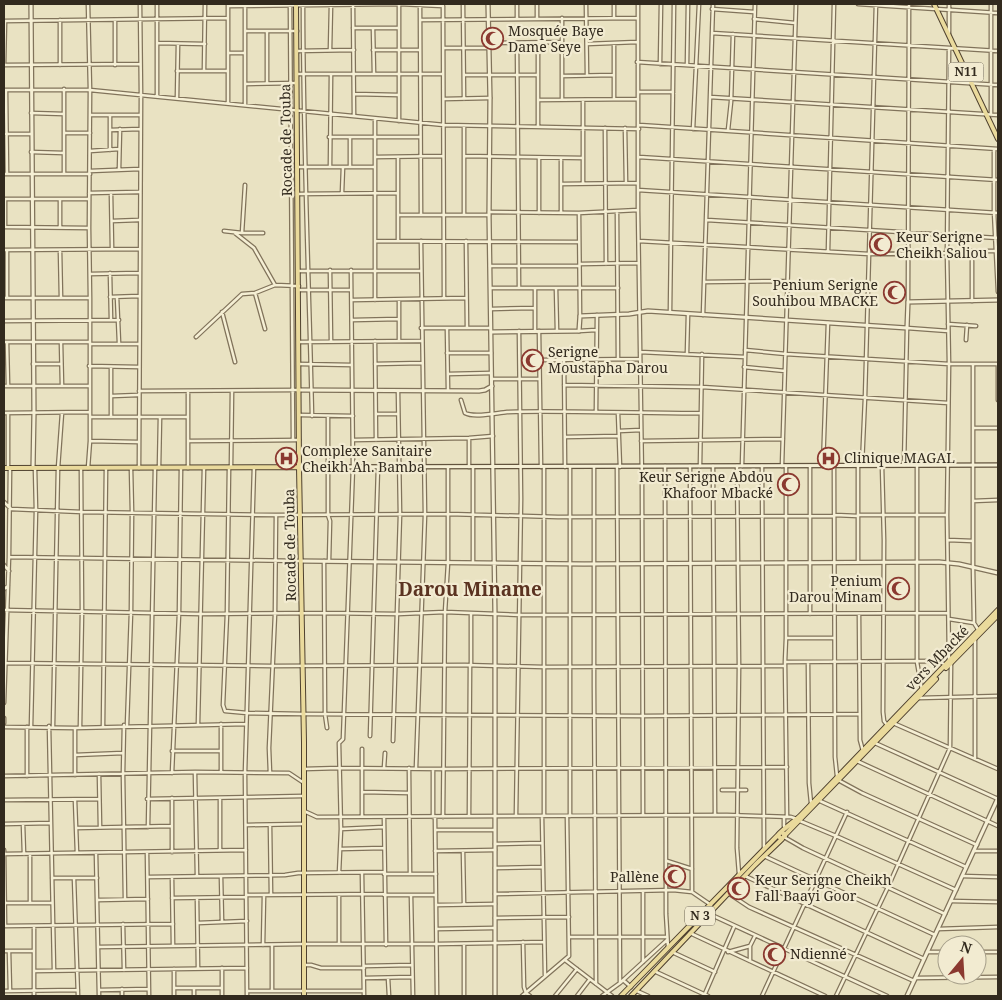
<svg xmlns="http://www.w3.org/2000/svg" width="1002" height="1000" viewBox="0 0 1002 1000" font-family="'Noto Serif',serif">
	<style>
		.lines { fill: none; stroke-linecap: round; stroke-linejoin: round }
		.minor-casing { stroke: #81735b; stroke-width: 5 }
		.tertiary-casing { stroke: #81735b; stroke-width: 5.5 }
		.secondary-casing { stroke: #63543e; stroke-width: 5.5 }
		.primary-casing { stroke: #4f412f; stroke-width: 6 }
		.minor { stroke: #f5efd4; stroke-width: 2.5 }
		.tertiary { stroke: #f5efd4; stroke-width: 3 }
		.secondary { stroke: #f5efd4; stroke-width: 3 }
		.primary { stroke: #eada9c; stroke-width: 4 }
		.labels { text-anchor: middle; stroke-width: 4.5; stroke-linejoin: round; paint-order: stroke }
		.shield { fill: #f2ebd1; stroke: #6c6454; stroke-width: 1 }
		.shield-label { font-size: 12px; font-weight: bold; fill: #322a1e }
		.poi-label { font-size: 14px; fill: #322a1e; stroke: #f2ebd1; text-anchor: start }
		.street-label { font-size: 14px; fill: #322a1e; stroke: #f2ebd1 }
		.district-label { font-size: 19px; font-weight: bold; fill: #5b3321; stroke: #f2ebd1 }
	</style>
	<rect width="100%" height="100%" fill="#e9e2c2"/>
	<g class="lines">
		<defs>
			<path id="minor" d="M157 4V96
				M290 4 293 440
				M303 4C303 141 309 279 312 416
				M420 4 421 215
				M463 4 464 99
				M517 4V19
				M537 4V18
				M586 4 587 75
				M638 4V210L642 480 643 815
				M858 4 998 13
				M991 4V115
				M353 5 354 116
				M228 6 399 4 443 6 444 298
				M245 6V104
				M712 9 754 12
				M562 18V99
				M614 18V4
				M754 19 795 23
				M420 20 638 18
				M4 21 228 18
				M353 28H399
				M373 28 374 74
				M246 31H297
				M267 31V83
				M712 33 998 51
				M949 33V4
				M157 43 205 44
				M489 43 562 42
				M517 43 519 288
				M538 43V126
				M614 43V99
				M587 44 637 42
				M444 48H489
				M330 50 331 5
				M373 50H420
				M297 51 354 50
				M228 53H245
				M637 62 998 85
				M660 64 661 4
				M4 65 140 64
				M4 65 5 21
				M60 65V20
				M115 65V20
				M687 65 688 4
				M177 71H228
				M204 71 205 4
				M297 74H443
				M464 75H538
				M562 76 614 75
				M245 84 296 83
				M4 90H90L444 125 639 129
				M6 90 7 173
				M638 92H673
				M354 94 399 95
				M710 97 998 115
				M177 98 178 44
				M444 99 490 98
				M538 100 638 99
				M228 103V4
				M31 113 64 114
				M90 115H140
				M375 119V300
				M399 121V4
				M639 125 998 149
				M464 126V214
				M605 128 606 264
				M625 128 626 183
				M693 129 699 4
				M110 130 140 129
				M728 130 731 102 733 34
				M64 133H90
				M6 134H31
				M329 137H420
				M350 137V167
				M994 149V212L998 292
				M110 150V115
				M90 151 119 149
				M31 152 64 153
				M464 156 583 158
				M375 157 443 156
				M398 157V241
				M639 157 998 180
				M298 167H375
				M330 167 331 75
				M119 170 120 129
				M90 171 140 169
				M4 174H90
				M64 174V89
				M583 183V100
				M561 184 638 183
				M638 190 998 213
				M89 193 139 192
				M111 193 112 248
				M342 193 343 167
				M298 194 398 193
				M4 199H89
				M5 199V227
				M489 212 579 213 638 210
				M617 212 618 359
				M539 213V158
				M561 213V158
				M579 213 580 316
				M398 215H489
				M707 220 998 238
				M112 221 139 220
				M4 227 89 228
				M60 227V199
				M224 231 242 233H263
				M235 233 254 248 275 285
				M242 233 245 185
				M375 241 579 242
				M466 241 467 328
				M639 241 869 254 947 253
				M4 250 139 249
				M7 250V298
				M60 250 61 298
				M828 251 834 4
				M947 251H997
				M972 251V301
				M580 264 638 263
				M490 266H579
				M330 270 331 341
				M298 271H421
				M110 273 111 320
				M90 274 139 273
				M704 282 788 281
				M491 288H618
				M535 288V331
				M556 288 557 331
				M299 290H351
				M255 293 265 329
				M110 297 139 296
				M117 297 119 343
				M4 298H90
				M352 300 466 298
				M908 302 909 4
				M491 309 535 308
				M222 312 235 362
				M670 312 674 4
				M703 315 713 4
				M353 320 399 319
				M4 321 119 320
				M948 324 976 326
				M421 328H490
				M447 329 448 390
				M539 331 541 467
				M579 331 596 330
				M196 337 242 294 255 293 275 285 299 286
				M966 340 967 325
				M375 341 376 440
				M399 341V300
				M4 342H90
				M7 342 8 385
				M61 342 62 386
				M299 342 421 341
				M90 344H139
				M745 350 786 354 949 364H998
				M640 352 745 357
				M447 353H491
				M687 353 688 315
				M540 360 640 359
				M564 360 565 467
				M33 364H61
				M299 364 352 365
				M375 364 422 363
				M973 364V567L974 623 979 631
				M998 364V400
				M89 366 139 367
				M111 367V417
				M744 367 785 371
				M448 374 491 373
				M492 379H539
				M564 385 702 387 948 403
				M4 386H89
				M139 391 299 390
				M188 392V468
				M112 396 138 395
				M461 400 465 413C474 418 496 413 507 412 571 410 636 414 701 413
				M596 412 597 315
				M4 413 90 412
				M8 413V468
				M618 413 620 467
				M376 414H398
				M300 415 353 416
				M328 416V515L330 521 329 561
				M90 417H188
				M973 428H998
				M619 431 641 430
				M565 437 618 436
				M469 438V467
				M353 440 469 438 493 436
				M90 441 138 442
				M188 441 299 440
				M641 441 783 439
				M858 465V562
				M862 465 865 398 876 4
				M904 465 907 328 948 331
				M917 465V662L922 690
				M665 466 666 914 668 947
				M690 466 692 892
				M700 466 702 354
				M713 466 715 815
				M737 466 739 666 737 848 739 874
				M742 466 755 4
				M762 466 764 848
				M782 466 796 4
				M786 466V638L785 662 787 817
				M810 466V614
				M823 466 828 323
				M834 466 835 757 837 776
				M882 466 884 540 883 712 884 721 887 725
				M231 467 232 391
				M570 467V816
				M594 467V686L596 984
				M617 467 620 983
				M88 468 90 441V298L89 228 90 90 88 4
				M139 468 141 96 140 4
				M159 468 160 417
				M229 468 227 614 223 705 225 711 247 713 303 714 642 716 859 714
				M973 501 998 500
				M4 502 11 509 82 512 276 515 449 514 558 517 834 516
				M835 515 858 516
				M858 515H947
				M948 540 973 541
				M9 557 300 561
				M324 561 325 714 327 728
				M473 562V467
				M4 565 9 571
				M4 589 8 586
				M4 610 201 614 324 613 398 614 445 612 520 615 948 613
				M471 613V665
				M859 614 860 740 863 751
				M949 619 974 623
				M786 638H834
				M949 660 947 515 949 364 947 253 949 48
				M785 662 938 661 946 665
				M808 662 809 783 811 803
				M6 663 272 666 465 665 544 667 785 666
				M919 698 998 696
				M4 703 9 557 10 468
				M4 718V723
				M893 723 998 769
				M198 724 204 468
				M124 725 123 774 125 899
				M127 725 131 613 132 512 131 468
				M49 726 54 970
				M53 726 58 468 62 413
				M103 726 106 468
				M4 727 75 728 246 724
				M31 727 36 510 35 468
				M80 727 82 612 81 468
				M75 728V775
				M370 736 378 467
				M393 741 400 515 398 391
				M875 743 998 799
				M172 751H221
				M75 755 123 753
				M975 759V640
				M857 761 998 826
				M384 768 385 753
				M409 768 410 874
				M416 768 425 515 421 241
				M304 769 339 768 443 769 787 767
				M433 769V817
				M221 772V724
				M172 773 179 614 181 468
				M195 773 197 876
				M270 773 269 748 275 614 276 515
				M99 774 100 827
				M4 776 195 772 289 773 304 783
				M27 776V727
				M838 780 862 793 977 845
				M722 790H746
				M363 792 409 793
				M172 798V852
				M220 798V850
				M147 799 303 796
				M4 800 99 799
				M75 800 77 853
				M820 801 966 867
				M304 811 317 817 727 815 791 817 797 819
				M469 816 470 665
				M516 816 521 499 519 331
				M542 816 545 976
				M544 816V467
				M362 817V749
				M384 817 386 945
				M435 817 437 996
				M443 817 445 612 448 563V467
				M784 818V826L786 828
				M800 821 836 836 956 890
				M4 824 51 823
				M23 824 24 854
				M247 825 303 824
				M270 825 271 895
				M148 827 155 468
				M76 828 172 826
				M341 829 384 827
				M436 830H494
				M784 837 803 848 945 914
				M495 844 542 843
				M340 849 384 848
				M4 850 5 926
				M435 851 495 850
				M463 851 464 904
				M974 851H998
				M147 852 149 996
				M96 853 99 996
				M4 854 246 850
				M30 854V903
				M764 856 935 935
				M667 861 692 869
				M495 868 543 867
				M339 873 341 829 339 743 343 739 353 467 351 270
				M362 873 364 996
				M384 874H436
				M221 876 222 922
				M745 876 924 959
				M962 876 998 877
				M148 877 285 875 298 873 384 872
				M172 877 173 945
				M52 878H97
				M74 878 78 996
				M728 893 749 907 914 981
				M495 894 673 890 692 892 711 905
				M246 895 384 894
				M339 895V944
				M384 895H436
				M411 895 413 996
				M172 898 246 897
				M197 898 198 968
				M98 900 148 899
				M951 901 998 902
				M5 903H52
				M437 905 495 904
				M705 912 887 996
				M495 918 569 917
				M198 923 247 921
				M123 924 124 970
				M4 926 173 924
				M34 926V996
				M437 929 494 928
				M938 929 998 927
				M690 933 825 996
				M569 937H667
				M523 942 524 987 526 993 530 996
				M464 944V996
				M263 945 264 896
				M272 945V991
				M98 947 304 944H437L544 942
				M4 951H33
				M9 951 10 991
				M672 952 715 972
				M728 952 750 946
				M927 952H947
				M977 952H998
				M565 960 612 996
				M750 961V946L755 936
				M643 962V891
				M304 965H311L321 968H364
				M364 966 412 965
				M222 968V996
				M174 969V996
				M34 971 247 968
				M654 971 708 996
				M364 978 412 977
				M388 978 389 996
				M915 978 998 977
				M623 980 631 987
				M174 988H222
				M194 988V996
				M122 989V996
				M99 990 149 989
				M4 991 78 990
				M247 991H364
				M637 991 648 996
				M247 996 245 773 254 467
				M522 996 569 956 567 816
				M555 996 577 969
				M577 996 590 979
				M602 996 620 983 667 940
				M704 996 734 927
				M762 996 847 812
				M836 996 888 887 950 748 951 664"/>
			<path id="tertiary" d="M31 4 34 413 33 468
				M488 4 490 98 489 215 495 614V996
				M492 332 579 331 580 316 629 314 648 311 907 328 908 302 998 300
				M299 390 479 391 485 390 492 386
				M301 561 584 564 939 562 959 564 998 573
				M907 996 998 798"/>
			<path id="secondary" d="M299 467 998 465"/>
			<path id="primary" d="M296 4 299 467 304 742V996
				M934 4 998 139
				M4 468 299 467
				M946 668 998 615
				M782 832 785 836 781 839 778 835C783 829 795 821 801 815L998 610
				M785 835 936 679
				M621 996 778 835
				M631 996 755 865 782 839"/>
		</defs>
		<use href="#minor" class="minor-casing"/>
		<use href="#tertiary" class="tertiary-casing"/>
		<use href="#secondary" class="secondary-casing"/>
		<use href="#primary" class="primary-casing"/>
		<use href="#minor" class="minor"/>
		<use href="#tertiary" class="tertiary"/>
		<use href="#secondary" class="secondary"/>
		<use href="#primary" class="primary"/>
	</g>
	<defs>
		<symbol id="mosque-ring" viewBox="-11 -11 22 22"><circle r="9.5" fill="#f2ebd1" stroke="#8b3930" stroke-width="1.5"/><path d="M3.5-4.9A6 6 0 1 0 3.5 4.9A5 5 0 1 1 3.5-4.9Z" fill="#8b3930"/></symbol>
		<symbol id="hospital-ring" viewBox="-11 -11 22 22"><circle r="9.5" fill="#f2ebd1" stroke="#8b3930" stroke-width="1.5"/><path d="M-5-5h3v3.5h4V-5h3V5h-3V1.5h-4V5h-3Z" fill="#8b3930"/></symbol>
	</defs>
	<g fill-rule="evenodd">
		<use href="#mosque-ring" x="480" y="26" width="25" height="25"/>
		<use href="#mosque-ring" x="868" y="232" width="25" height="25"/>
		<use href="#mosque-ring" x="882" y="280" width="25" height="25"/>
		<use href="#mosque-ring" x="520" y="348" width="25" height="25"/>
		<use href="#hospital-ring" x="816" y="446" width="25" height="25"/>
		<use href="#hospital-ring" x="274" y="446" width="25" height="25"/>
		<use href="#mosque-ring" x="776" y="472" width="25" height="25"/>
		<use href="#mosque-ring" x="886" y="576" width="25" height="25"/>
		<use href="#mosque-ring" x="662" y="864" width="25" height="25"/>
		<use href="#mosque-ring" x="726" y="876" width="25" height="25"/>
		<use href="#mosque-ring" x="762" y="942" width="25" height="25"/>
	</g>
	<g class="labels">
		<g class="shield">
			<rect x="948.5" y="62.5" width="35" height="19" rx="4"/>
			<rect x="685" y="906.5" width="30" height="19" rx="4"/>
		</g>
		<g class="shield-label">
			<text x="966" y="76">N11</text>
			<text x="700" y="920">N 3</text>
		</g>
		<g class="poi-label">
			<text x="508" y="36">Mosquée Baye<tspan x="508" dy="16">Dame Seye</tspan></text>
			<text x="896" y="242">Keur Serigne<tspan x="896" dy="16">Cheikh Saliou</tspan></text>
			<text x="878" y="290" text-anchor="end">Penium Serigne<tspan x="878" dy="16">Souhibou MBACKE</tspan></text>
			<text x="548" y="357">Serigne<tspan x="548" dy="16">Moustapha Darou</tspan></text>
			<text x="302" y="456">Complexe Sanitaire<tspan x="302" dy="16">Cheikh Ah. Bamba</tspan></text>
			<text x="844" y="463">Clinique MAGAL</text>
			<text x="773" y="482" text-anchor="end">Keur Serigne Abdou<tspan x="773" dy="16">Khafoor Mbacké</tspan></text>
			<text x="882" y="586" text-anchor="end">Penium<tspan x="882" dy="16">Darou Minam</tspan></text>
			<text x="659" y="882" text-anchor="end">Pallène</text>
			<text x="755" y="885">Keur Serigne Cheikh<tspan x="755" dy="16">Fall Baayi Goor</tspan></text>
			<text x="790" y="959">Ndienné</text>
		</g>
		<g class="street-label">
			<text transform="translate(286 140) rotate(-91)" y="5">Rocade de Touba</text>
			<text transform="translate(290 545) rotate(-91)" y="5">Rocade de Touba</text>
			<text transform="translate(937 658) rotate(-46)" y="5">vers Mbacké</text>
		</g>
		<g class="district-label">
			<text x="470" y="596">Darou Miname</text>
		</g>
	</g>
	<rect width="1002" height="1000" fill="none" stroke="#322a1e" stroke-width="10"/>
	<g transform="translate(962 960) rotate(18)"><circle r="24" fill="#f2ebd1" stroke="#a59e89"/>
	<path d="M0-4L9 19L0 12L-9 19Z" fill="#8b3930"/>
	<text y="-8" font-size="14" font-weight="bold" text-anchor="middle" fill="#322a1e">N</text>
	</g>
</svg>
